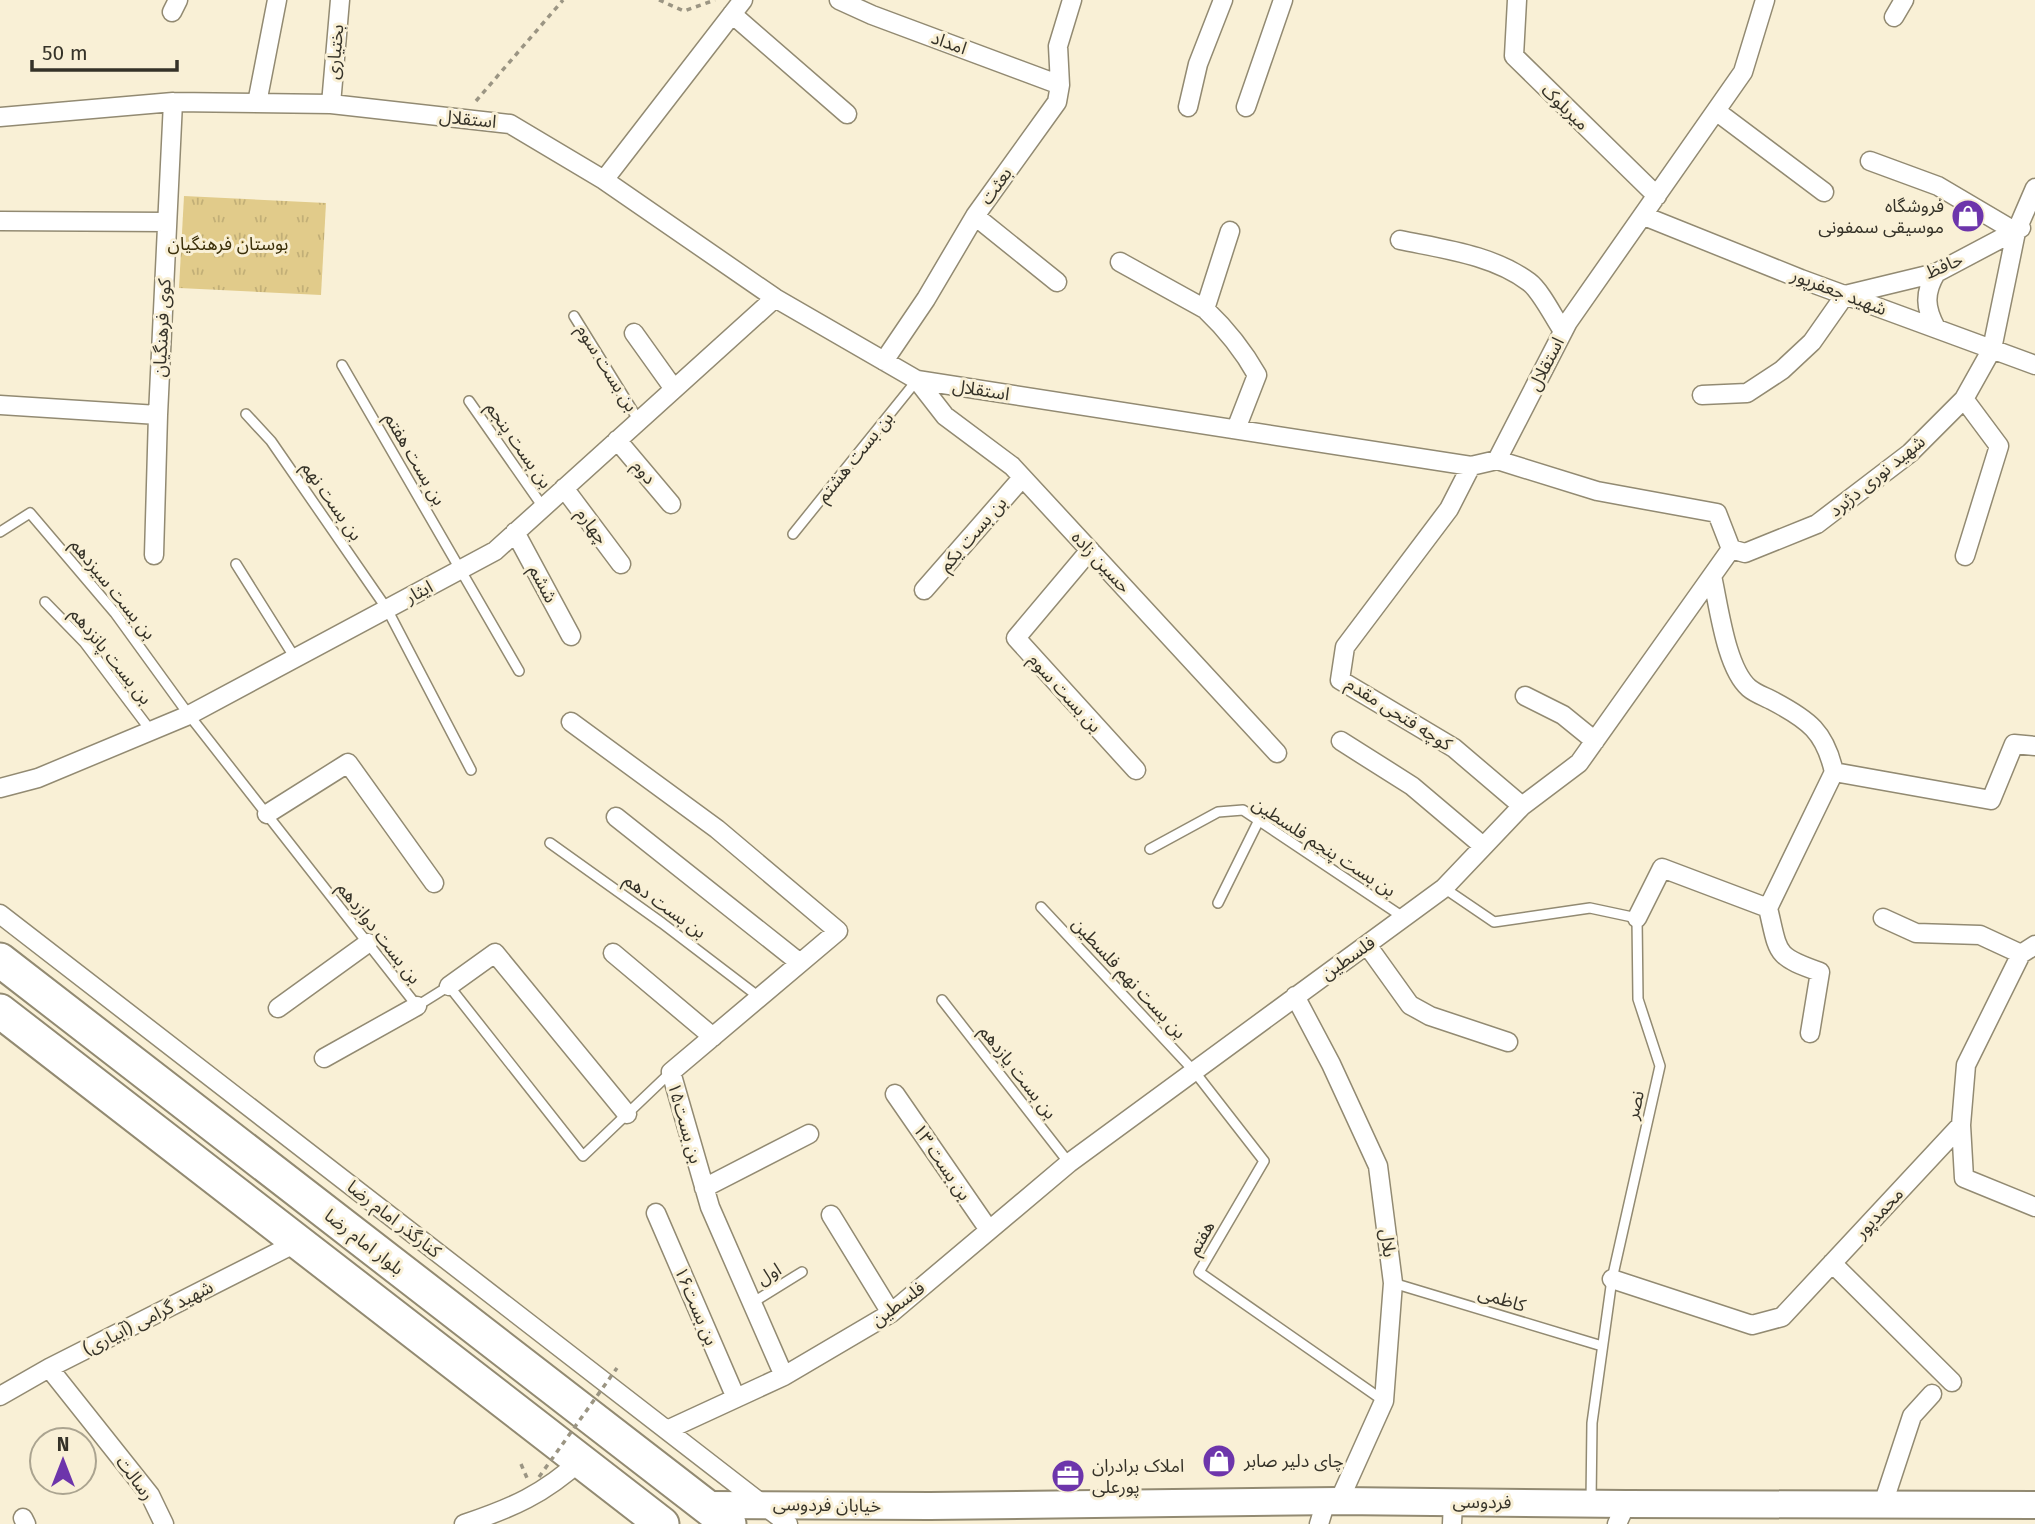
<svg xmlns="http://www.w3.org/2000/svg" width="2035" height="1524" viewBox="0 0 2035 1524" font-family="'Fira Sans','Noto Sans Arabic',sans-serif">
	<style>
		.grass { fill: url(#grass-tufts) }
		.lines { fill: none; stroke-linecap: round; stroke-linejoin: round }
		.lane-casing { stroke: #928a72; stroke-width: 12 }
		.street-casing { stroke: #928a72; stroke-width: 21 }
		.secondary-casing { stroke: #928a72; stroke-width: 30 }
		.highway-casing { stroke: #928a72; stroke-width: 37 }
		.path { stroke: #9b9583; stroke-width: 3.5; stroke-dasharray: 5 5; stroke-linecap: butt }
		.lane { stroke: #fff; stroke-width: 9 }
		.street { stroke: #fff; stroke-width: 18 }
		.secondary { stroke: #fff; stroke-width: 26 }
		.highway { stroke: #fff; stroke-width: 33 }
		.path-bridge { stroke: #9b9583; stroke-width: 3.5; stroke-dasharray: 5 5; stroke-linecap: butt }
		.labels { text-anchor: middle; stroke-width: 6; stroke-linejoin: round; paint-order: stroke }
		.street-label { font-size: 18px; fill: #353228; stroke: #f9f0d6 }
		.poi-label { font-size: 18px; fill: #353228; stroke: #f9f0d6; text-anchor: start }
		.park-label { font-size: 18px; fill: #3b2f08; stroke: #f9f0d6 }
	</style>
	<defs>
		<pattern id="grass-tufts" width="24" height="20" patternUnits="userSpaceOnUse" patternTransform="scale(1.75)"><rect width="24" height="20" fill="#e1cb8a"/><path d="M3 7l-1-3M5 7V3M7 7l1-3M15 17l-1-3M17 17v-4M19 17l1-3" fill="none" stroke="#c2af77"/></pattern>
	</defs>
	<rect width="100%" height="100%" fill="#f9f0d6"/>
	<path class="grass" d="M184 196 326 203 321 295 179 288Z"/>
	<g class="lines">
		<defs>
			<path id="lane" d="M574 316 639 421
				M342 365 519 671
				M469 401 543 507
				M246 414 271 441 387 609 471 770
				M0 532 30 513 115 613 189 715 417 1006 449 986 583 1156 671 1072
				M793 534 917 380
				M236 564 295 658
				M45 602 84 642 151 731
				M550 843 662 923 759 997
				M1150 849 1218 812 1243 810 1403 917
				M1444 888 1494 922 1590 908 1637 918 1638 999 1660 1066 1612 1279 1592 1423 1591 1502
				M1218 903 1259 820
				M1041 907 1194 1071 1264 1161 1199 1272 1384 1401
				M942 1000 1069 1163
				M1393 1283 1602 1346
				M752 1303 802 1272"/>
			<path id="street" d="M839 0 872 15 1060 85
				M1517 0 1514 56 1657 196
				M172 12 178 0
				M732 14 847 114
				M1894 17 1904 0
				M257 103 277 0
				M331 104 340 0
				M1188 107 1198 64 1223 0
				M1246 107 1283 0
				M1716 111 1824 192
				M0 117 173 102 331 104 510 124 604 180 775 298 917 380 1471 466 1497 460 1597 491 1717 513 1731 549 1579 763 1522 806 1444 888 1069 1163 891 1313 784 1376 667 1430
				M1870 161 1938 186 2016 232
				M604 180 743 0
				M975 216 1057 282
				M1644 216 1801 279 2035 365
				M0 221 167 222
				M1230 231 1205 309C1226 329 1243 350 1257 375L1236 429
				M1400 240C1443 249 1493 255 1529 282 1541 291 1554 318 1563 331
				M1120 262 1205 309
				M1845 295 1936 273 2021 228
				M1936 328C1925 308 1924 293 1936 273
				M634 333 674 389
				M884 361 926 299 975 216 1057 102 1060 85 1058 46 1072 0
				M917 380 945 416 1012 466 1277 753
				M1702 395 1747 393 1782 370 1812 342 1845 295
				M1964 399 1999 446 1965 556
				M0 405 158 415
				M617 440 671 504
				M1497 460 1568 322 1743 72 1765 0
				M1471 466 1449 509 1345 647 1340 680 1454 748 1522 806
				M564 488 621 564
				M515 532 571 636
				M1731 549 1745 553 1817 524 1910 453 1964 399 1992 349 2016 232 2035 188
				M1090 550 1016 638 1136 770
				M154 555 158 415 173 102
				M1712 576C1719 607 1726 668 1749 688 1756 694 1766 697 1773 701 1809 720 1825 732 1834 772L1768 908C1779 954 1774 956 1820 972L1810 1033
				M924 590 1022 478
				M1525 696 1563 715 1595 741
				M571 722 717 829 838 931 671 1072 710 1207 784 1376
				M1341 741 1412 786 1483 846
				M1834 772 1991 800 2014 744 2035 746
				M0 788 38 778 189 715 495 551 775 298
				M267 814 348 763 434 883
				M616 817 800 963
				M0 914 788 1524
				M1637 918 1662 868 1768 908
				M1883 918 1916 933 1980 935 2021 954
				M1367 945 1410 1005 1430 1016 1508 1042
				M613 953 713 1037
				M449 986 495 953 627 1114
				M1295 996 1331 1064 1378 1166 1393 1283 1384 1401 1339 1501
				M278 1008 368 943
				M324 1058 417 1006
				M895 1094 989 1230
				M1961 1125 1964 1178 2035 1207
				M704 1188 809 1134
				M656 1213 736 1398
				M831 1215 891 1313
				M1832 1263 1952 1382
				M1612 1279 1752 1325 1782 1317 1961 1125 1966 1065 2021 954 2035 945
				M49 1368 150 1495 164 1524
				M0 1396 49 1368 298 1242
				M1883 1504 1912 1416 1932 1394
				M23 1518 26 1524
				M464 1524C512 1508 544 1494 581 1460
				M1319 1524 1326 1501
				M1452 1524 1453 1502
				M1617 1524 1626 1504"/>
			<path id="secondary" d="M704 1505 930 1506 1339 1501 1626 1504 2035 1505"/>
			<path id="highway" d="M0 960 729 1524
				M0 1011 662 1524"/>
		</defs>
		<use href="#lane" class="lane-casing"/>
		<use href="#street" class="street-casing"/>
		<use href="#secondary" class="secondary-casing"/>
		<use href="#highway" class="highway-casing"/>
		<path class="path" d="M659 0 684 11 715 0
			M476 101 563 0
			M521 1464 527 1478"/>
		<use href="#lane" class="lane"/>
		<use href="#street" class="street"/>
		<use href="#secondary" class="secondary"/>
		<use href="#highway" class="highway"/>
		<path class="path-bridge" d="M539 1477 617 1368"/>
	</g>
	<defs>
		<symbol id="shop-disc" viewBox="-11 -11 22 22"><circle r="9.5" fill="#6d35ab" stroke="#f9f0d6"/><path d="M-5-2.5h2.3a2.7 3.5 0 0 1 5.4 0H5L5.5 6h-11ZM-1.5-2.5h3a1.5 2.3 0 0 0-3 0Z" fill="#fff"/></symbol>
		<symbol id="office-disc" viewBox="-11 -11 22 22"><circle r="9.5" fill="#6d35ab" stroke="#f9f0d6"/><path d="M-6-3h4V-5.5h4V-3h4V5H-6ZM-1-4.5V-3h2v-1.5ZM-6 0V1H6V0Z" fill="#fff"/></symbol>
	</defs>
	<g fill-rule="evenodd">
		<use href="#shop-disc" x="1949" y="197" width="38" height="38"/>
		<use href="#shop-disc" x="1200" y="1442" width="38" height="38"/>
		<use href="#office-disc" x="1049" y="1457" width="38" height="38"/>
	</g>
	<g class="labels">
		<g class="street-label">
			<text transform="translate(949 43) rotate(20)" y="6">امداد</text>
			<text transform="translate(335 52) rotate(-85)" y="6">بختیاری</text>
			<text transform="translate(1565 107) rotate(44)" y="6">میربلوک</text>
			<text transform="translate(468 119) rotate(6)" y="6">استقلال</text>
			<text transform="translate(996 186) rotate(-55)" y="6">بعثت</text>
			<text transform="translate(1944 266) rotate(-23)" y="6">حافظ</text>
			<text transform="translate(1839 292) rotate(21)" y="6">شهید جعفرپور</text>
			<text transform="translate(162 328) rotate(-87)" y="6">کوی فرهنگیان</text>
			<text transform="translate(1546 364) rotate(-63)" y="6">استقلال</text>
			<text transform="translate(607 368) rotate(58)" y="6">بن بست سوم</text>
			<text transform="translate(981 390) rotate(9)" y="6">استقلال</text>
			<text transform="translate(519 445) rotate(55)" y="6">بن بست پنجم</text>
			<text transform="translate(855 457) rotate(-51)" y="6">بن بست هشتم</text>
			<text transform="translate(415 459) rotate(60)" y="6">بن بست هفتم</text>
			<text transform="translate(644 472) rotate(50)" y="6">دوم</text>
			<text transform="translate(1877 476) rotate(-39)" y="6">شهید نوری دژبرد</text>
			<text transform="translate(332 501) rotate(55)" y="6">بن بست نهم</text>
			<text transform="translate(592 526) rotate(53)" y="6">چهارم</text>
			<text transform="translate(973 534) rotate(-49)" y="6">بن بست یکم</text>
			<text transform="translate(1101 562) rotate(47)" y="6">حسین زاده</text>
			<text transform="translate(543 584) rotate(62)" y="6">ششم</text>
			<text transform="translate(113 589) rotate(51)" y="6">بن بست سیزدهم</text>
			<text transform="translate(419 592) rotate(-28)" y="6">ایثار</text>
			<text transform="translate(111 656) rotate(51)" y="6">بن بست پانزدهم</text>
			<text transform="translate(1065 693) rotate(48)" y="6">بن بست سوم</text>
			<text transform="translate(1399 714) rotate(32)" y="6">کوچه فتحی مقدم</text>
			<text transform="translate(1324 847) rotate(33)" y="6">بن بست پنجم فلسطین</text>
			<text transform="translate(665 906) rotate(36)" y="6">بن بست دهم</text>
			<text transform="translate(379 933) rotate(52)" y="6">بن بست دوازدهم</text>
			<text transform="translate(1348 958) rotate(-35)" y="6">فلسطین</text>
			<text transform="translate(1129 978) rotate(47)" y="6">بن بست نهم فلسطین</text>
			<text transform="translate(1018 1072) rotate(52)" y="6">بن بست یازدهم</text>
			<text transform="translate(1635 1105) rotate(-77)" y="6">نصر</text>
			<text transform="translate(685 1123) rotate(74)" y="6">بن بست۱۵</text>
			<text transform="translate(942 1162) rotate(56)" y="6">بن بست ۱۳</text>
			<text transform="translate(1879 1213) rotate(-47)" y="6">محمدپور</text>
			<text transform="translate(394 1219) rotate(38)" y="6">کنارگذر امام رضا</text>
			<text transform="translate(1201 1238) rotate(-60)" y="6">هفتم</text>
			<text transform="translate(364 1242) rotate(38)" y="6">بلوار امام رضا</text>
			<text transform="translate(1388 1243) rotate(83)" y="6">بلال</text>
			<text transform="translate(769 1274) rotate(-31)" y="6">اول</text>
			<text transform="translate(1502 1299) rotate(17)" y="6">کاظمی</text>
			<text transform="translate(898 1304) rotate(-37)" y="6">فلسطین</text>
			<text transform="translate(696 1306) rotate(67)" y="6">بن بست۱۶</text>
			<text transform="translate(148 1318) rotate(-27)" y="6">شهید گرامی (آبیاری)</text>
			<text transform="translate(135 1478) rotate(53)" y="6">رسالت</text>
			<text transform="translate(1482 1502) rotate(1)" y="6">فردوسی</text>
			<text transform="translate(827 1505) rotate(1)" y="6">خیابان فردوسی</text>
		</g>
		<g class="poi-label">
			<text x="1944" y="212" text-anchor="end">فروشگاه<tspan x="1944" dy="21">موسیقی سمفونی</tspan></text>
			<text x="1244" y="1467">چای دلیر صابر</text>
			<text x="1092" y="1472">املاک برادران<tspan x="1092" dy="21">پورعلی</tspan></text>
		</g>
		<g class="park-label">
			<text x="228" y="250">بوستان فرهنگیان</text>
		</g>
	</g>
	<g transform="translate(63 1461)"><circle r="33" fill="#f9f0d6" stroke="#aba490" stroke-width="2"/>
	<path d="M0-5L12 26L0 18L-12 26Z" fill="#6d35ab"/>
	<text y="-10" font-size="19" font-weight="bold" text-anchor="middle" fill="#353228">N</text>
	</g>
	<path d="M32 60v10h145v-10" fill="none" stroke="#353228" stroke-width="3.5"/>
	<text x="42" y="60" font-size="21" fill="#353228" stroke="#f9f0d6" stroke-width="5" paint-order="stroke">50 m</text>
</svg>
